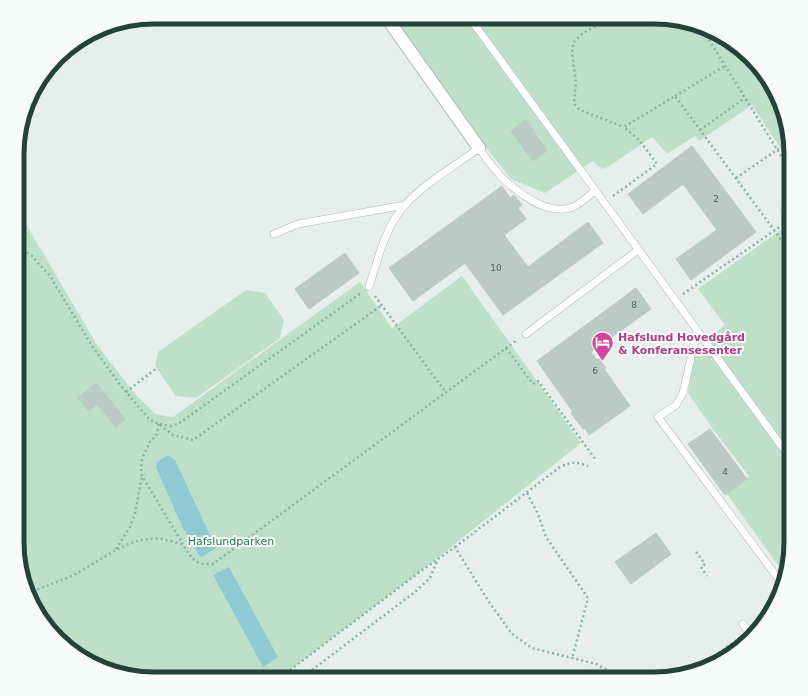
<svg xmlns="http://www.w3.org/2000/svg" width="808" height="696" viewBox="0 0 808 696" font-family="'DejaVu Sans',sans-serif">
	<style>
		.green { fill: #bfe0c8 }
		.water { fill: #8ec9d4 }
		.building { fill: #bbcac4; stroke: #b8c9c2 }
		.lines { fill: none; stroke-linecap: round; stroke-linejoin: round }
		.service-casing { stroke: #a8b8b2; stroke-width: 8 }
		.minor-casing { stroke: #a8b8b2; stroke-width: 14 }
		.path { stroke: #86b3a5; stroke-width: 2.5; stroke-dasharray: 2 3; stroke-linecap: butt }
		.service { stroke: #fff; stroke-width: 7 }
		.minor { stroke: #fff; stroke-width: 12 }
		.labels { text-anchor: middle; stroke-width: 4; stroke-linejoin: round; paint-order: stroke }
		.number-label { font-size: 9px; fill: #4a645c }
		.hotel-label { font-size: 11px; font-weight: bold; fill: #b23c85; stroke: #f7fbf9; text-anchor: start }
		.park-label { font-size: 11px; fill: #2d7a4b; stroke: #f7fbf9 }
		.rim { fill: none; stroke: #24423a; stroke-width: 5 }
	</style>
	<rect width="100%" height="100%" fill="#e6efeb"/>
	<path class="green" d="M393 17H664L715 31 751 57 781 101 791 144V164L752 105 699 141 695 136 667 154 652 137 608 167 602 169 593 161 545 193 511 179 491 154Z
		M791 200V542L785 575 727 494 749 476 710 425 688 393 694 354 712 336 725 325 698 289 782 229 780 208Z
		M18 214H20L97 345 136 395 156 414 173 417 360 282 392 328 462 276 581 443 421 571 278 679H154L101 669 57 639 31 603 17 552Z
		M246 290 265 293 284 320 280 338 196 398 176 396 155 366 158 352Z"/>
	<path class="water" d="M168 455 175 460 216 548 202 557 199 555 183 528 156 468 157 462Z
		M229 567 278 657 263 667 213 575Z"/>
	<path class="building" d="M526 120 547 151 533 161 511 131Z
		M692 146 756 232 691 280 676 259 717 230 683 184 643 214 628 194Z
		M502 186 510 198 514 195 522 205 518 208 526 219 504 235 528 267 588 222 603 243 503 315 465 263 413 301 389 268Z
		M345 253 359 273 309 309 295 289Z
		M636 288 651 309 591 352 597 360 599 359 606 368 604 369 630 406 589 435 585 428 583 429 571 413 573 412 537 361Z
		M96 383 125 419 116 427 97 404 89 411 78 398Z
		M710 429 747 479 725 495 688 444Z
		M656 533 671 554 631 584 615 562Z"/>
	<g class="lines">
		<defs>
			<path id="service" d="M469 17 791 459
				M274 234 298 224 405 205
				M369 287C378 259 385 226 406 204 426 182 455 166 479 148 488 161 497 174 509 184 524 197 551 216 573 207 580 204 588 196 595 191
				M697 331 683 393 676 405 658 417 783 585
				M526 334 638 250
				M743 624 753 637"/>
			<path id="minor" d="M386 17 479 148"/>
		</defs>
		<use href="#service" class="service-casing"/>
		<use href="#minor" class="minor-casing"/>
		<path class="path" d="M595 17 599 25
			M613 17 583 33 573 43 572 53 576 82 574 104 580 110 624 127
			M701 27 791 172
			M675 96 725 66
			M700 130 745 98
			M736 178 790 141
			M613 196 657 164 640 141 624 127 675 96 791 253
			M18 248 31 255 50 276 92 346 121 386 150 420 159 424 173 435 193 440 382 305
			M683 294 791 219
			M375 296 446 393
			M506 348 533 384 538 381 596 460
			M126 392 157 368
			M159 424 156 436 150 441 142 459 141 469 142 476 183 544
			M160 424 170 426 178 424 361 293
			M527 493 538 514 546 537 588 598 572 659
			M455 547 560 467C572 462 575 461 588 466
			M116 549 130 527 135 514 142 476
			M696 552 705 564 701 567 707 576
			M28 593C45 586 62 581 77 573 104 559 130 535 162 539 169 540 177 543 183 545 192 559 195 565 213 564L517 340
			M690 673 740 638
			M278 679 421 571 455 547 489 602 512 634 532 648 596 664 622 679
			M300 679 415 592 430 578 438 559"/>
		<use href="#service" class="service"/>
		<use href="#minor" class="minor"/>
	</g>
	<defs>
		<symbol id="hotel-pin" viewBox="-11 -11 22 30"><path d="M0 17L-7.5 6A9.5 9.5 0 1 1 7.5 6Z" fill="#d1479c" stroke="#f7fbf9"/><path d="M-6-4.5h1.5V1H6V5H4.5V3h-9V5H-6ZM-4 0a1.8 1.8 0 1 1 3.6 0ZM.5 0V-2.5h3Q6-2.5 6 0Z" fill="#fff"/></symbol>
	</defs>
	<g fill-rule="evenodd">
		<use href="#hotel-pin" x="590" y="330" width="25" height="34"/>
	</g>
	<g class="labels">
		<g class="number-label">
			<text x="716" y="202">2</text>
			<text x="496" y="271">10</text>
			<text x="634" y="308">8</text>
			<text x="595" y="374">6</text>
			<text x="725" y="475">4</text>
		</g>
		<g class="hotel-label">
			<text x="618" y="341">Hafslund Hovedgård<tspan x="618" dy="13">&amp; Konferansesenter</tspan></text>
		</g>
		<g class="park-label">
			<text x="231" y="545">Hafslundparken</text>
		</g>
	</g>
	<path d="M0 0H808V696H0ZM154 24H654A130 130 0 0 1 784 154V542A130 130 0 0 1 654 672H154A130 130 0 0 1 24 542V154A130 130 0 0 1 154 24Z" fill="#f7fbf9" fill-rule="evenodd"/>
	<path class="rim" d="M154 24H654A130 130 0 0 1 784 154V542A130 130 0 0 1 654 672H154A130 130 0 0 1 24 542V154A130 130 0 0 1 154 24Z"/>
</svg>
